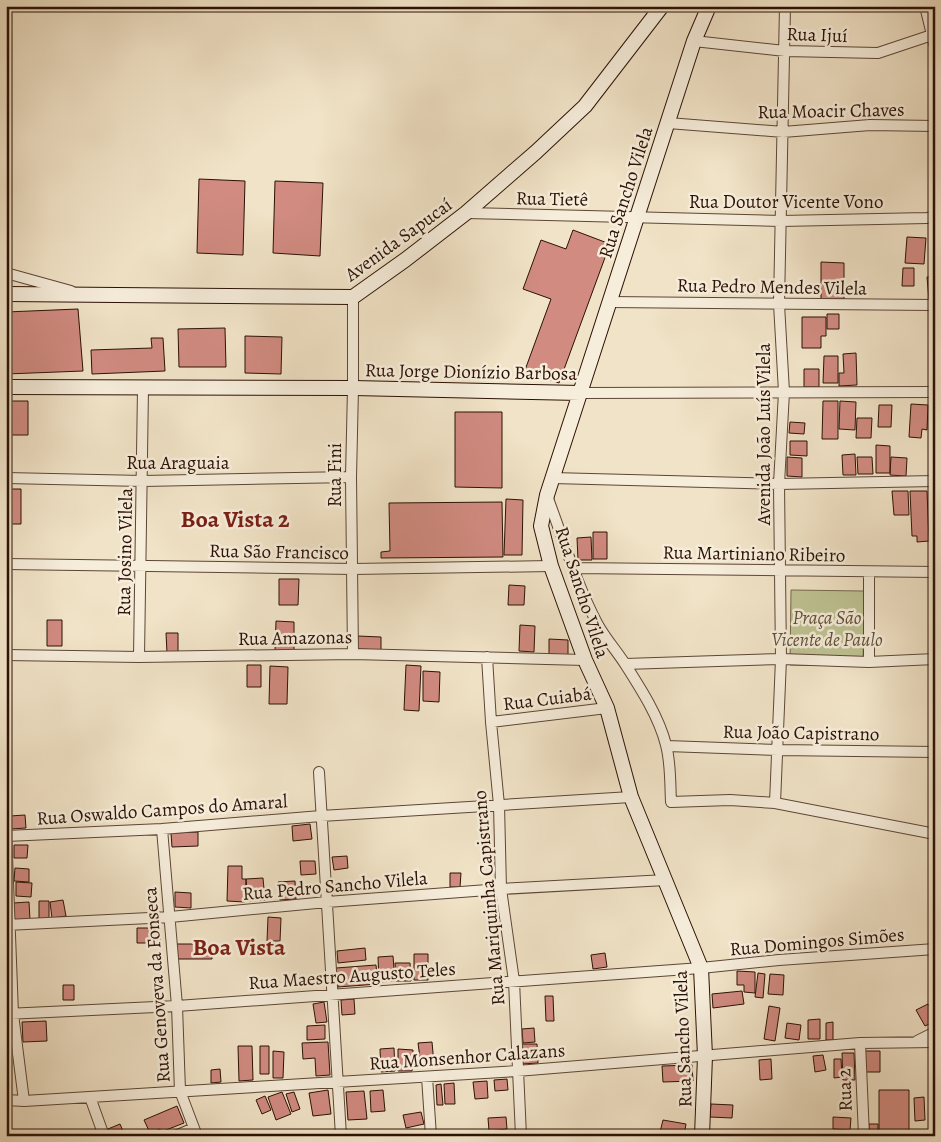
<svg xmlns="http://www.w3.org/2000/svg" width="941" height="1142" viewBox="0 0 941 1142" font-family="Alegreya,serif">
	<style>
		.green { fill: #bec393; stroke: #746a4c }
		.building { fill: #d18b81; stroke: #2b1105 }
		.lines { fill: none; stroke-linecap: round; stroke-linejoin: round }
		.street-casing { stroke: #5c4636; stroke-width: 12 }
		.secondary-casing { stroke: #2b1105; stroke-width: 16 }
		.street { stroke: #f6eddb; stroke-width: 10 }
		.secondary { stroke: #f6eddb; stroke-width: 14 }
		.labels { text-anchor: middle; stroke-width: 5; stroke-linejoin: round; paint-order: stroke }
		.street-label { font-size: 19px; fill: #2b1105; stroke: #f6eddb }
		.park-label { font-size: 19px; font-style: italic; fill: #5e4f37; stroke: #f6eddb }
		.district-label { font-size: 24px; font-weight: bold; fill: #7a1f14; stroke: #f6eddb }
	</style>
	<rect width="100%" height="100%" fill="#f1e3c7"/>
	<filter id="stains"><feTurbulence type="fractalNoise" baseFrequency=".004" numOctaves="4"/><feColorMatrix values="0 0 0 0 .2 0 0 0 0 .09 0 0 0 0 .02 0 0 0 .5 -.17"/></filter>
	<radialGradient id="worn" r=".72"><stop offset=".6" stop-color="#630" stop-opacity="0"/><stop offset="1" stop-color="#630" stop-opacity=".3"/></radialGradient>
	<path class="green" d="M791 590 864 591 863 666 790 665Z"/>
	<path class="building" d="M199 179 245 181 243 255 197 253Z
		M275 181 323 183 320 256 273 253Z
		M573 230 610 244 559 383 525 370 551 299 523 289 541 240 566 249Z
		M907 237 926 238 924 264 905 263Z
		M821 262 844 263V299H821Z
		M903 268H914V286H902Z
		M935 276V299L929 300 927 277Z
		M78 309 83 371 6 374V312Z
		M827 314H839V329H827Z
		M802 317H826V336H821V348H802Z
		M225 328 226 367H179L178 329Z
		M245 336 282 337 281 374 245 373Z
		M151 338H163L165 371 92 374 91 350 152 348Z
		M856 353 857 385 839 386V373H844L843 354Z
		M824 356H838V383H823Z
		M804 369H819V387H804Z
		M8 401H28V435H8Z
		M823 401H838V439H822Z
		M840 401 856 402 855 430 839 429Z
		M911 404 928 405 927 430 922 429 921 438 909 437Z
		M879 405H892L891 427H878Z
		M930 406H935V426H931Z
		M455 412H502V488L455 487Z
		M857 418H872L871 438H856Z
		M790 422 805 423 804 434 789 433Z
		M790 441H807V456L790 455Z
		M876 445 890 446V473H876Z
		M855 454 856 475H843L842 455Z
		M787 457 802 458V477L787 476Z
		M857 457H872L873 474H858Z
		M891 457 907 458 906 476 890 475Z
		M931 457H935V475H932Z
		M6 489H21V524H6Z
		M892 491H908L909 515H894Z
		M910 491H927L929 541 917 542V536H912Z
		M506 499 523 500 522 555H504Z
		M502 502 503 557 381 558V552L390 551 389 503Z
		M593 532H607V559H593Z
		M591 537 592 560H578L577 538Z
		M279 579H299L298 605H279Z
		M509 585 525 586 524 605H508Z
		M47 620H62V646H47Z
		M276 621 294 622V652L275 651Z
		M520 625 535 626 534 652 519 651Z
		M166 633H178V652L167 653Z
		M358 636 381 637V650L357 649Z
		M549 639 568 640V655L549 654Z
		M247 665H261V687H247Z
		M406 665 421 666 419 711 404 710Z
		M270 666 288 667 287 704H269Z
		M423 671 440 672 439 702 423 701Z
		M25 815 26 828 11 829 10 816Z
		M310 824 312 839 293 841 292 826Z
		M198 832V846L172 847 171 833Z
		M14 845H28L27 858H14Z
		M347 856 348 868 334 870 332 857Z
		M300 861H315L316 874 301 875Z
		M228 866H242V879H246L245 902 227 901Z
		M15 868 29 869V882L14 881Z
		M450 873H461L460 887H450Z
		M263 878 265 900 248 901 246 879Z
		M295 881 296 899 280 900 278 882Z
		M16 882 32 883 31 897 16 896Z
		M175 892 191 893V908L175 907Z
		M63 900 66 916 52 918 50 902Z
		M39 901H49V920H39Z
		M29 902 30 920 14 921 13 903Z
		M268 917 281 918 280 941H267Z
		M137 928H160V943H137Z
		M176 944H212V959H176Z
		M365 948 366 960 338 963 337 951Z
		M605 953 607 967 593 969 591 955Z
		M414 954H428V980H414Z
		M393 956 395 981 379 982 378 957Z
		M395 963H410L411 981H396Z
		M376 965 378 984 338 987 336 968Z
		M737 971 755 972V993L744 992V985H737Z
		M758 973 765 974 763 998 755 997Z
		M770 974 784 975 783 995 768 994Z
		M63 985H74V1000H63Z
		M742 991 744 1004 713 1008 712 994Z
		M935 994V1006L929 997Z
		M545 996H553L554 1021H546Z
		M354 999 355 1014 342 1015 341 1000Z
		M324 1002 327 1022 316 1023 313 1004Z
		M928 1004 935 1017V1021L925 1026 916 1010Z
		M769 1006 780 1008 775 1041 764 1039Z
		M820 1019V1039H808V1020Z
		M46 1021 47 1041 23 1042 22 1022Z
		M833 1022V1040H826V1023Z
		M787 1023 801 1025 799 1040 785 1038Z
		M325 1025V1039L307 1040V1026Z
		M534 1028 535 1042 523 1043 522 1029Z
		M328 1042 330 1075 316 1076 315 1058 303 1059 302 1043Z
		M432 1042 434 1064 421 1066 418 1043Z
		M521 1044H537L538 1063 522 1064Z
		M238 1046H252L253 1080 239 1081Z
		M260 1046H269V1074H260Z
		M394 1048 395 1071 381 1072 380 1049Z
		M398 1049 413 1050 412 1071H398Z
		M273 1051 284 1052 283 1078H273Z
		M864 1051H880V1072H864Z
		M842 1053H854L855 1080H843Z
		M823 1055 826 1070 815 1072 813 1056Z
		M771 1059 772 1079 760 1080 759 1060Z
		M834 1059H841L842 1077 834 1078Z
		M6 1063H11L10 1077H6Z
		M692 1065 693 1081 663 1082 662 1066Z
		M220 1069 221 1082 211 1083V1070Z
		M6 1078H10V1097H6Z
		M507 1079 508 1090 495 1091 494 1080Z
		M487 1081 488 1098 475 1099 473 1082Z
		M454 1083 455 1104H445L444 1084Z
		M441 1084 443 1105H437L436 1085Z
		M328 1090 331 1114 313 1116 309 1093Z
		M383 1090 385 1111 371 1112 370 1091Z
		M879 1090H909V1136H879Z
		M364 1091 367 1119 348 1120 346 1092Z
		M282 1092 291 1114 276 1120 268 1097Z
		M294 1092 300 1109 292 1112 286 1094Z
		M265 1096 271 1110 262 1114 256 1100Z
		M924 1097 925 1120 915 1121 914 1098Z
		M711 1104 733 1105 732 1118 710 1117Z
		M177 1106 184 1123 161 1132 160 1129 150 1133 144 1120Z
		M421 1112 424 1124 406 1128 403 1115Z
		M6 1116H9L7 1136H6Z
		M506 1117 507 1129 489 1131 488 1118Z
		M833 1117 851 1118 850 1130 833 1129Z
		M663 1120 686 1124 684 1136 660 1132Z
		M120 1124 125 1136H111L108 1129Z
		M869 1124H878V1136H869Z"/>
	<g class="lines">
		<defs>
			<path id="street" d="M925 6 935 47
				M694 41 785 51 878 53 935 34
				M668 123 783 132 870 125 935 126
				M466 213 781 221 927 218 935 216
				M6 273 71 291
				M353 297V388L351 477 353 654
				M609 302 935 305
				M580 393 935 392
				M6 478 143 481 351 477
				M552 478 779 484 935 481
				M547 496C563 538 576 583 597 623 605 638 616 650 625 664 641 689 659 717 666 745 671 764 670 784 671 802L730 800 775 803 935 834
				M6 564 353 569 551 566
				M573 568 935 572
				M6 655 139 657 353 654 585 660
				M139 657 143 388
				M487 657 491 722 499 805 501 889 514 981 521 1136
				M869 662V572
				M625 664 781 659 869 662 935 659
				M491 722 607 708
				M667 746 778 750 935 752
				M319 772 341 1136
				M775 803 781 659 779 484 784 392 779 304 785 6
				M162 829 177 1006 180 1091 197 1136
				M6 830 13 1014 24 1101
				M6 836 162 829 321 816 631 797
				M6 925 170 917 327 902 501 889 666 880
				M6 1014 177 1006 701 968 779 960 935 949
				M917 1041 935 1032
				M860 1043 864 1136
				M427 1077 431 1136
				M90 1097 104 1136
				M6 1100 24 1101 517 1071 860 1043 935 1042
				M175 1136 194 1128"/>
			<path id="secondary" d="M6 294 353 297 405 260 466 213 536 152 585 106 662 6
				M6 387 353 388 580 393
				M702 1136 705 1056 701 968 631 797 607 708 585 660 551 566 541 526 547 495 694 41 709 6"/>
		</defs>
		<use href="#street" class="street-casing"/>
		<use href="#secondary" class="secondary-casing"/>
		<use href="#street" class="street"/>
		<use href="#secondary" class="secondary"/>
	</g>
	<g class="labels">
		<g class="street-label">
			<text transform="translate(817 34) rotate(2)" y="7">Rua Ijuí</text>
			<text transform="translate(831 110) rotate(-1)" y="7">Rua Moacir Chaves</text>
			<text transform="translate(625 192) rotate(-72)" y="7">Rua Sancho Vilela</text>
			<text transform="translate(552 198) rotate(1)" y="7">Rua Tietê</text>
			<text x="786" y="208">Rua Doutor Vicente Vono</text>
			<text transform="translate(398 239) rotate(-36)" y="7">Avenida Sapucaí</text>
			<text transform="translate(772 286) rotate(1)" y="7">Rua Pedro Mendes Vilela</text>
			<text transform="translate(471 371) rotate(1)" y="7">Rua Jorge Dionízio Barbosa</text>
			<text transform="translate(763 434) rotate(-90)" y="7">Avenida João Luís Vilela</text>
			<text x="178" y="469">Rua Araguaia</text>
			<text transform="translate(334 475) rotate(-90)" y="7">Rua Fini</text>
			<text transform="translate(279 551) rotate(1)" y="7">Rua São Francisco</text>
			<text transform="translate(124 552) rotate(-89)" y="7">Rua Josino Vilela</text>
			<text transform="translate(754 553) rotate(1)" y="7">Rua Martiniano Ribeiro</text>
			<text transform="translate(583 592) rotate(72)" y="7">Rua Sancho Vilela</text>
			<text transform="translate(295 637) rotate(-1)" y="7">Rua Amazonas</text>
			<text transform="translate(547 698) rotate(-7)" y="7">Rua Cuiabá</text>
			<text transform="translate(801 732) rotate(1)" y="7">Rua João Capistrano</text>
			<text transform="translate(162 809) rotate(-4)" y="7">Rua Oswaldo Campos do Amaral</text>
			<text transform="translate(335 885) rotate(-5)" y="7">Rua Pedro Sancho Vilela</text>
			<text transform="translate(488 898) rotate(-95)" y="7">Rua Mariquinha Capistrano</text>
			<text transform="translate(817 941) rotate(-5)" y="7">Rua Domingos Simões</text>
			<text transform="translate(352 975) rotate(-4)" y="7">Rua Maestro Augusto Teles</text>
			<text transform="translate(156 985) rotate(-94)" y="7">Rua Genoveva da Fonseca</text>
			<text transform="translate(682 1039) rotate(-92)" y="7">Rua Sancho Vilela</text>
			<text transform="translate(467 1056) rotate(-4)" y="7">Rua Monsenhor Calazans</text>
			<text transform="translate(844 1090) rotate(-92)" y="7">Rua 2</text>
		</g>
		<g class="park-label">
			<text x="827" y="624">Praça São<tspan x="827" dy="22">Vicente de Paulo</tspan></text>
		</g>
		<g class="district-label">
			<text x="235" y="527">Boa Vista 2</text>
			<text x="239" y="955">Boa Vista</text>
		</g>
	</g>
	<rect width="941" height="1142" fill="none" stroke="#f1e3c7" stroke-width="25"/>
	<rect x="8" y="8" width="926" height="1127" fill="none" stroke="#2b1105" stroke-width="2.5"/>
	<rect x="12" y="12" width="916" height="1117" fill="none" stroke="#2b1105"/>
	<rect width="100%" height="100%" filter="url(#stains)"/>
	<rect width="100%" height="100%" fill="url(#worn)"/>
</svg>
